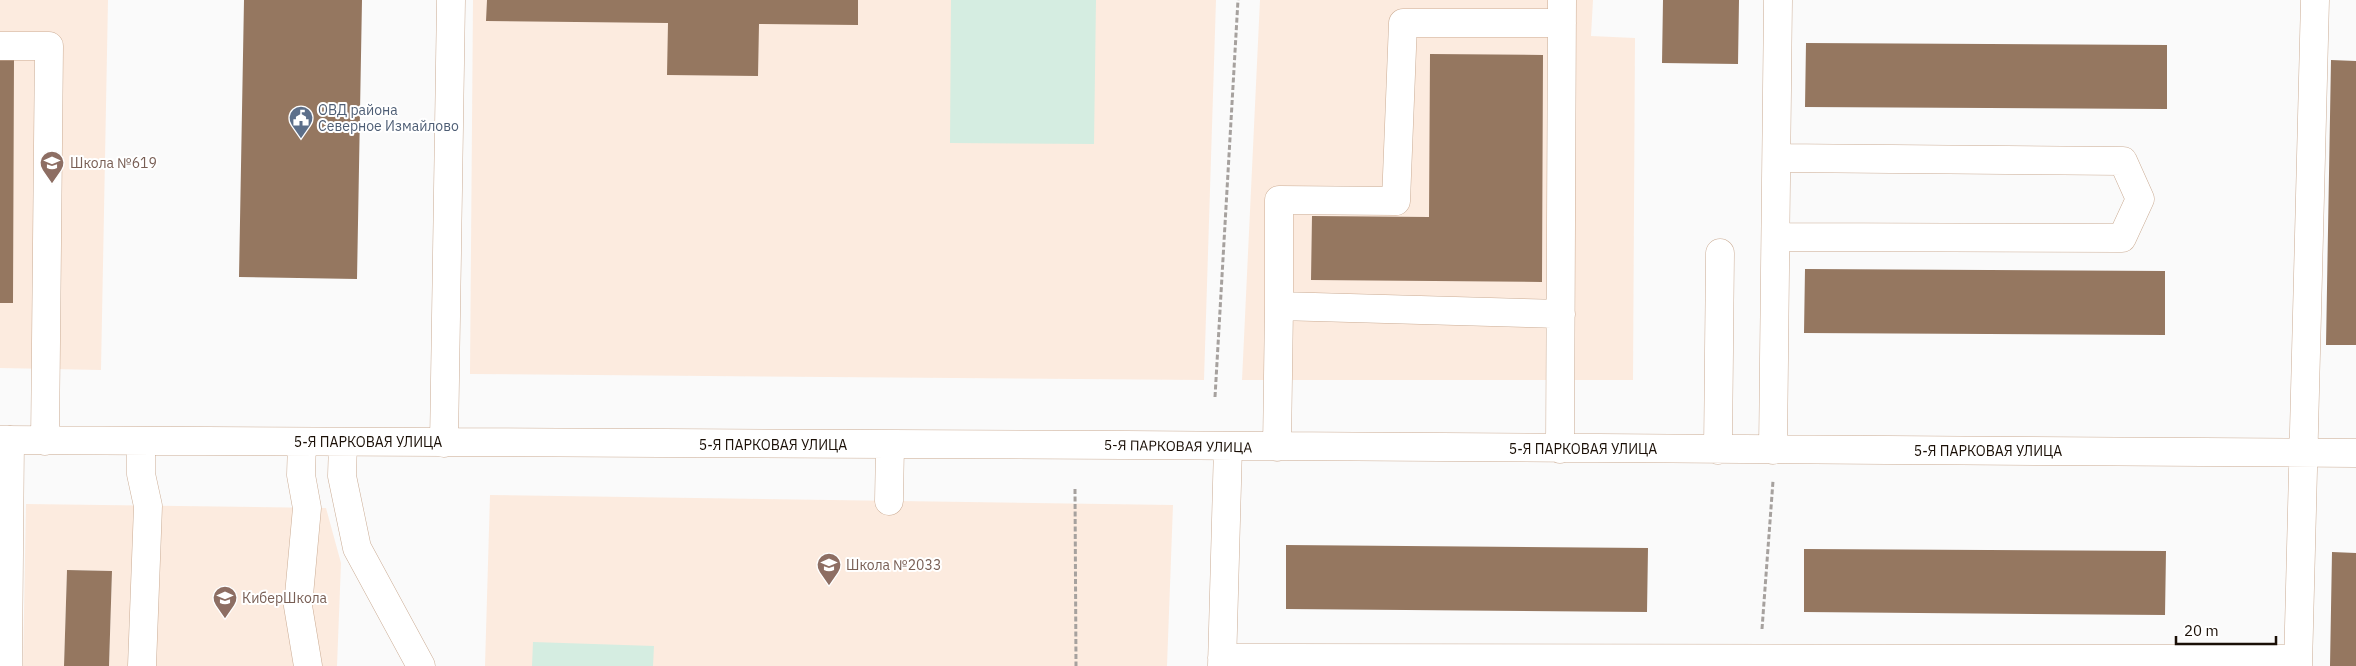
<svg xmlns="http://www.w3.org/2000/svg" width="2356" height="666" viewBox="0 0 2356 666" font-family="'IBM Plex Sans',sans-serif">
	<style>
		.built { fill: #fcebdf }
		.green { fill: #d5ede1 }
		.building { fill: #957760 }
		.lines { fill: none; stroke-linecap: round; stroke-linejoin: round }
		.minor-casing { stroke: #cbac94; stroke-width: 29 }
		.path { stroke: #a6a19e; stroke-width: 3; stroke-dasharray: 5 2.5; stroke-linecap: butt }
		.minor { stroke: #fff; stroke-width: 28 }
		.labels { text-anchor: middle; stroke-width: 4; stroke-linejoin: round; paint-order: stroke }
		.service-label { font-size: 14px; fill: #4e5e75; stroke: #fff; text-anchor: start }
		.education-label { font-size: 14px; fill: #785e54; stroke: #fff; text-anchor: start }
		.street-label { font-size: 14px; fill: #1a0f06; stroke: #fff }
	</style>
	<rect width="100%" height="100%" fill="#fafafa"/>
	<path class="built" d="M0 0H108L101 370 0 368Z
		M473 0H1216L1204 380 470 374Z
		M1260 0H1593L1591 36 1635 38 1633 380H1242Z
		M490 495 1173 505 1167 666H485Z
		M26 504 326 508 341 563 337 666H109L112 571 67 570 64 666H23Z"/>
	<path class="green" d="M951 0H1096L1094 144 950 143Z
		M533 642 654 646 653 666H532Z"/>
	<path class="building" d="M244 0H362L357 279 239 277Z
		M487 0H858V25L759 24 758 76 667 75 668 23 486 21Z
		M1663 0H1739L1738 64 1662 63Z
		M1806 43 2167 45V109L1805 107Z
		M1430 54 1543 55 1542 282 1311 280 1312 216 1429 217Z
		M0 57H14L13 303H0Z
		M2331 60 2356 61V345H2326Z
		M1805 269 2165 271V335L1804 333Z
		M1286 545 1648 548 1647 612 1286 609Z
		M1804 549 2166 551 2165 615 1804 612Z
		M2332 552 2356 553V666H2330Z
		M67 570 112 571 109 666H64Z"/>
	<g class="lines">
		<defs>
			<path id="minor" d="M0 46H49L45 441
				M1776 237 2122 238 2140 199 2123 161 1777 158
				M1561 314 1279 306V200L1396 201 1403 23H1562
				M0 440 1125 445 2356 453
				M141 441V474L148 506 142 666
				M302 442 301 475 307 508 298 606 308 666
				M343 442 342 476 357 548 421 666
				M444 443 451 0
				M1277 447 1279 306
				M1560 449 1562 0
				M1718 450 1720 253
				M1773 450 1778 0
				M889 501 890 445
				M1222 658 2298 659
				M8 666 10 440
				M1222 666 1228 447
				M2298 666 2315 0"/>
		</defs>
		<use href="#minor" class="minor-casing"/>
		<path class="path" d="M1215 397 1238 0
			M1075 489 1076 666
			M1762 629 1773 481"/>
		<use href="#minor" class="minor"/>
	</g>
	<defs>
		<symbol id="civic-pin" viewBox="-11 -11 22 30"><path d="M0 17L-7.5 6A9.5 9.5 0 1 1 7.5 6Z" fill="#5c6f8a" stroke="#fff"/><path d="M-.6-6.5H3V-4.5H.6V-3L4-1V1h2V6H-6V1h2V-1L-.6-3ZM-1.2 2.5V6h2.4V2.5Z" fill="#fff"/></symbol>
		<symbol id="school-pin" viewBox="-11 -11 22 30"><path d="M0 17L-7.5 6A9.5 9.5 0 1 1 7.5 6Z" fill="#8d6e63" stroke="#fff"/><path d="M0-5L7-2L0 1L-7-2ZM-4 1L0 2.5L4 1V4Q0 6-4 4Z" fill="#fff"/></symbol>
	</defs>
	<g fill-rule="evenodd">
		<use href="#civic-pin" x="287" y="104" width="28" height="38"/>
		<use href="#school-pin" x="38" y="149" width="28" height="38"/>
		<use href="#school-pin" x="815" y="551" width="28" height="38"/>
		<use href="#school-pin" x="211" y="584" width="28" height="38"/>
	</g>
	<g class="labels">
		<g class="service-label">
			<text x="318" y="115">ОВД района<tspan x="318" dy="16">Северное Измайлово</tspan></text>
		</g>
		<g class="education-label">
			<text x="70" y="168">Школа №619</text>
			<text x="846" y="570">Школа №2033</text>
			<text x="242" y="603">КиберШкола</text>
		</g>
		<g class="street-label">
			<text x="368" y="447">5-Я ПАРКОВАЯ УЛИЦА</text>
			<text x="773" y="450">5-Я ПАРКОВАЯ УЛИЦА</text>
			<text transform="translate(1178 446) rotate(1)" y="5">5-Я ПАРКОВАЯ УЛИЦА</text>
			<text x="1583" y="454">5-Я ПАРКОВАЯ УЛИЦА</text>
			<text x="1988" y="456">5-Я ПАРКОВАЯ УЛИЦА</text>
		</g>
	</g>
	<path d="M2176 636v8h100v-8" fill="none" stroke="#1a0f06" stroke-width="2.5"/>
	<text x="2184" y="636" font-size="15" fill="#1a0f06" stroke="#ffffff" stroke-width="4" paint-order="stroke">20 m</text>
</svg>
